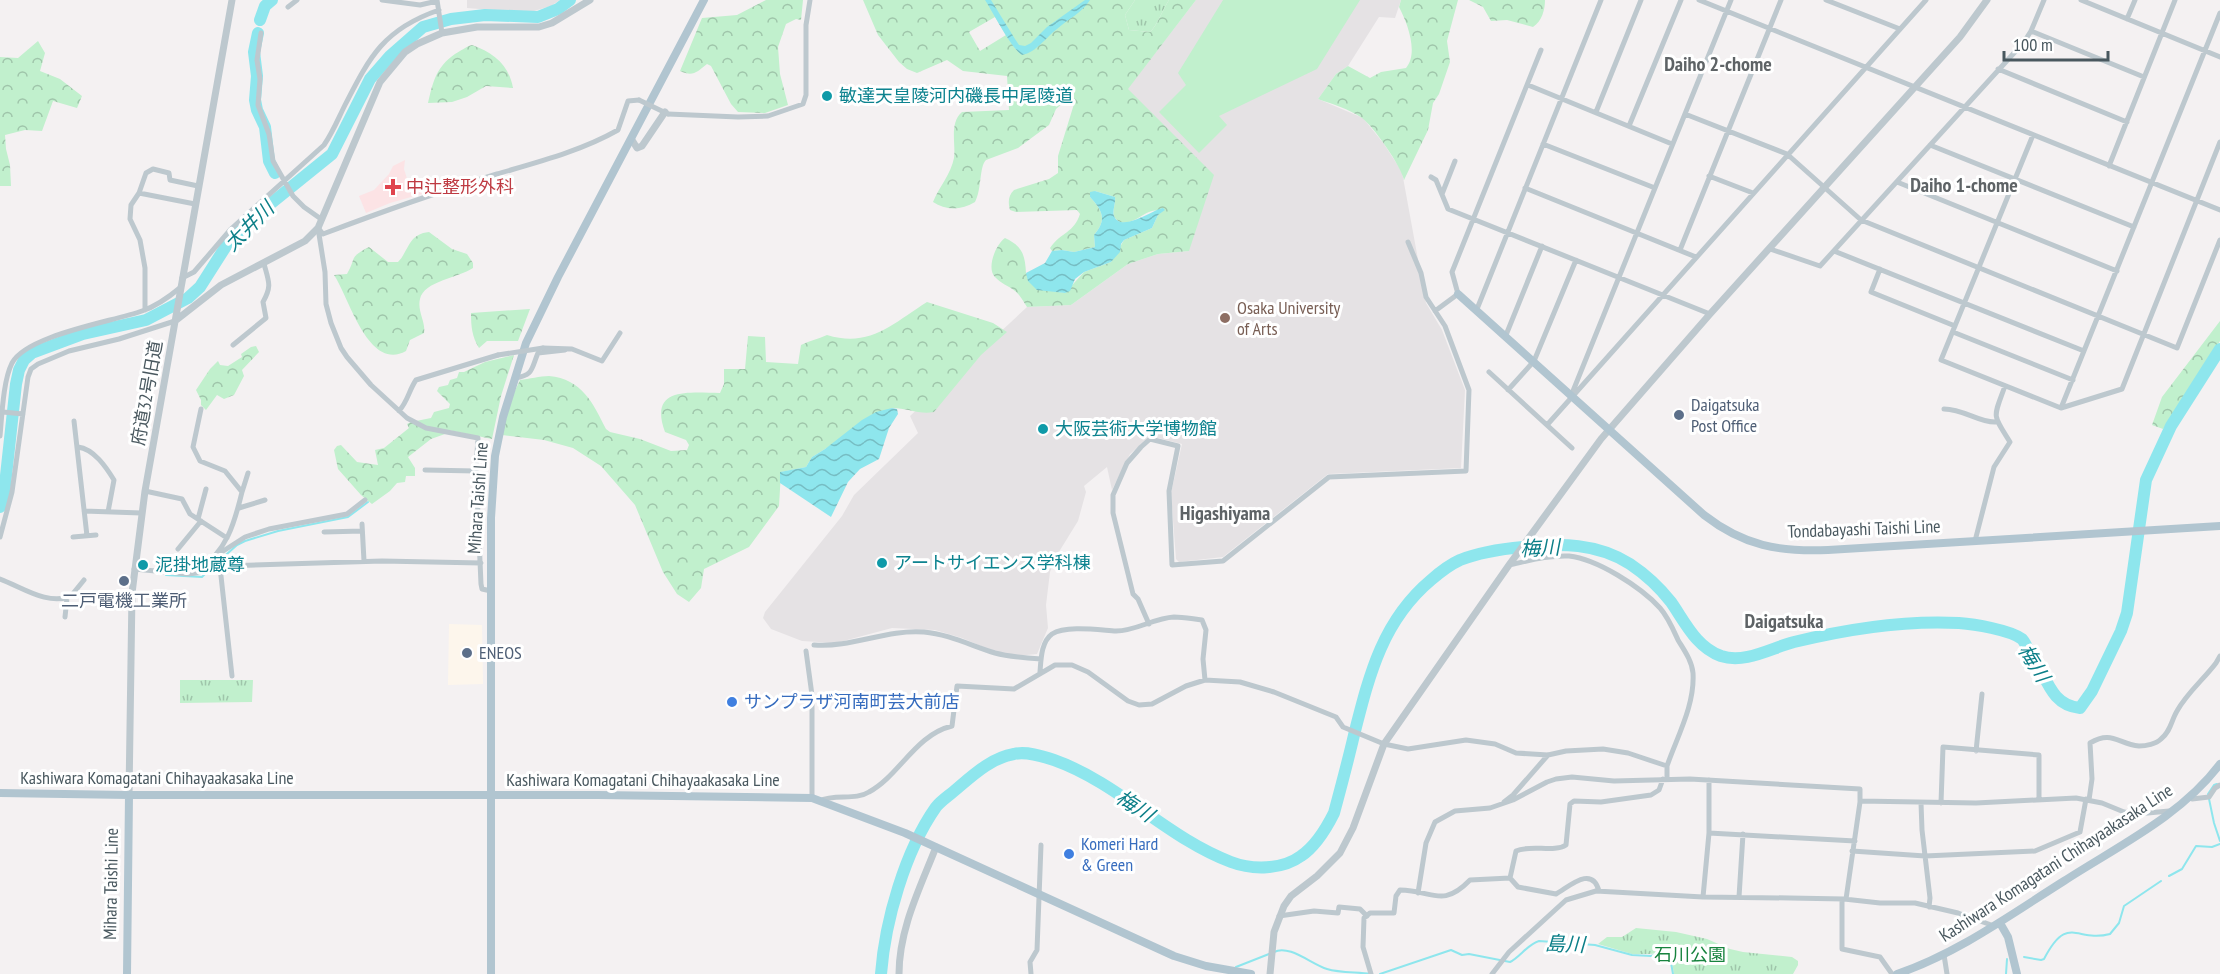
<svg xmlns="http://www.w3.org/2000/svg" width="2220" height="974" viewBox="0 0 2220 974" font-family="'PT Sans Narrow','Noto Sans JP',sans-serif">
	<style>
		.commercial { fill: #fdf6ec }
		.education { fill: #e5e2e4 }
		.medical { fill: #fce3e5 }
		.grass { fill: url(#grass-tufts) }
		.forest { fill: url(#forest-crowns); fill-rule: evenodd }
		.pitch { fill: #c1f0cd }
		.water { fill: url(#water-waves) }
		.lines { fill: none; stroke-linecap: round; stroke-linejoin: round }
		.stream { stroke: #8ee6ed; stroke-width: 2 }
		.river { stroke: #8ee6ed; stroke-width: 12 }
		.minor { stroke: #bdc8ce; stroke-width: 5 }
		.tertiary { stroke: #bdc8ce; stroke-width: 7 }
		.primary { stroke: #b1c5d0; stroke-width: 8 }
		.minor-bridge { stroke: #bdc8ce; stroke-width: 5 }
		.culture-dot { fill: #0f9aa8; stroke: #fff; stroke-width: 2 }
		.health-dot { fill: #e0444e; stroke: #fff; stroke-width: 2 }
		.education-dot { fill: #8d6e63; stroke: #fff; stroke-width: 2 }
		.service-dot { fill: #5c6f8a; stroke: #fff; stroke-width: 2 }
		.shop-dot { fill: #3f7fe0; stroke: #fff; stroke-width: 2 }
		.labels { text-anchor: middle; stroke-width: 6; stroke-linejoin: round; paint-order: stroke }
		.culture-label { font-size: 18px; fill: #0d838f; stroke: #fff; text-anchor: start }
		.health-label { font-size: 18px; fill: #be3a42; stroke: #fff; text-anchor: start }
		.education-label { font-size: 18px; fill: #785e54; stroke: #fff; text-anchor: start }
		.street-label { font-size: 18px; fill: #49585f; stroke: #fff }
		.service-label { font-size: 18px; fill: #4e5e75; stroke: #fff; text-anchor: start }
		.shop-label { font-size: 18px; fill: #366cbe; stroke: #fff; text-anchor: start }
		.park-label { font-size: 18px; fill: #17833e; stroke: #fff }
		.neighbourhood-label { font-size: 20px; font-weight: bold; fill: #5e6366; stroke: #fff }
		.water-label { font-size: 20px; font-style: italic; fill: #0c7f88; stroke: #fff }
	</style>
	<defs>
		<pattern id="grass-tufts" width="24" height="20" patternUnits="userSpaceOnUse" patternTransform="scale(1.5)"><rect width="24" height="20" fill="#c1f0cd"/><path d="M3 7l-1-3M5 7V3M7 7l1-3M15 17l-1-3M17 17v-4M19 17l1-3" fill="none" stroke="#9fc5aa"/></pattern>
		<pattern id="forest-crowns" width="20" height="18" patternUnits="userSpaceOnUse" patternTransform="scale(1.5)"><rect width="20" height="18" fill="#c1f0cd"/><path d="M2 6a3 3 0 1 1 6 0M12 15a3 3 0 1 1 6 0" fill="none" stroke="#9fc5aa"/></pattern>
		<pattern id="water-waves" width="16" height="10" patternUnits="userSpaceOnUse" patternTransform="scale(1.5)"><rect width="16" height="10" fill="#8ee6ed"/><path d="M0 5q4-4 8 0t8 0" fill="none" stroke="#76bdc3"/></pattern>
	</defs>
	<rect width="100%" height="100%" fill="#f4f1f2"/>
	<path class="commercial" d="M449 624 482 625 483 684 448 685Z"/>
	<path class="education" d="M467 0H560L551 6 527 13 467 8Z
		M1196 0H1401L1395 18 1379 17 1348 66 1336 74 1318 99 1363 118 1384 144 1402 172 1426 303 1442 330 1465 390 1461 468 1328 474 1223 557 1179 562 1176 559 1171 493 1182 444 1150 436 1130 454 1112 490 1107 467 1084 486 1086 492 1078 521 1057 555 1050 572 1046 605 1048 628 1037 654 1016 656 993 651 962 638 935 630 892 628 836 643 802 641 771 629 763 618 765 612 842 516 854 495 918 433 910 416 1027 307 1071 305 1128 264 1158 254 1189 251 1122 96Z"/>
	<path class="medical" d="M405 160 404 169 410 188 426 185 432 191 390 203 366 213 359 196 374 190 389 174 393 166Z"/>
	<path class="grass" d="M1135 0H1169C1163 9 1157 26 1150 32L1129 30 1125 15Z
		M180 680H253L252 702 180 703Z
		M1636 928 1676 932 1707 939 1730 949 1743 952 1792 957 1798 961V965L1793 974H1674L1671 955 1666 951 1651 954H1632L1598 944 1607 937H1622Z"/>
	<path class="forest" d="M766 0H803L801 20 796 19 786 24 778 47 780 74 788 105 765 113 738 112 731 104 711 66 707 64C697 72 693 77 680 71L702 18 737 15Z
		M863 0H1135L1125 15 1129 30 1150 32C1157 26 1163 9 1169 0H1196L1128 89 1214 175 1189 251 1158 254 1128 264 1071 305 1027 307C1023 301 1020 295 1015 291 1009 286 1000 283 995 277 986 268 996 244 1005 238 1022 246 1025 254 1026 273L1052 291 1065 293 1084 272 1111 262 1124 240 1152 228 1158 215 1164 210C1160 210 1154 210 1149 212 1141 215 1122 232 1114 216 1112 211 1116 203 1115 197L1095 191 1090 197C1103 211 1107 220 1094 235L1095 247 1074 252 1062 250 1052 251 1050 248C1061 232 1074 233 1080 214L1077 210 1016 212 1010 210C1008 202 1008 196 1014 190L1049 179 1058 173V156L1074 104 1070 101 1064 102 1056 109 1049 125 1018 148 986 160C979 167 982 189 975 202 962 210 946 211 933 202 939 187 951 174 954 158 956 144 949 123 962 112L1009 110 1007 76 963 71 947 60 917 73 907 69 899 62 878 35ZM995 17 1006 35 980 51 969 32Z
		M1401 0H1458L1447 41 1450 62 1439 94 1433 103 1428 130 1404 180C1401 166 1374 127 1362 118 1349 109 1332 104 1318 99L1336 74 1348 66 1370 78 1381 72 1406 68C1419 53 1407 22 1399 7Z
		M1469 0H1545C1545 10 1542 21 1533 27L1507 20 1491 21 1483 7Z
		M38 41 45 53 40 71 60 79 82 96 77 108 53 101 42 131 25 130 5 135 6 149 10 165 11 186H0V57L18 58Z
		M472 45C493 52 509 65 513 88L486 86 467 97 452 102 428 103C433 82 436 67 455 54 461 51 465 47 472 45Z
		M429 232 452 249 467 254 473 263V268C458 278 424 281 420 299 417 311 426 322 424 333L410 340 406 351C368 372 349 297 334 275L347 274C357 257 348 258 369 247L388 262H398C409 251 408 234 429 232Z
		M927 302 993 323 1007 332 981 355 934 412C920 415 907 408 892 408L812 457 806 467 781 472 779 506 749 547 704 569 701 588 689 602 677 594 663 572 635 505 601 466 573 448 544 440 502 435 511 399 520 380C529 379 540 376 549 376 582 379 593 403 606 429L610 432 640 439 671 451 687 450 689 445 686 440 665 432C648 386 690 393 720 393L724 384V369H745L748 336 765 337 766 362 798 364 801 345C809 341 818 339 827 335 870 348 892 324 927 302Z
		M530 309 518 341H487L479 348C472 337 471 326 471 313Z
		M2220 321V341L2163 429 2152 425 2162 397Z
		M256 346 259 352 242 370 244 376 234 395 224 399 217 395 206 410 201 405V400L196 390 210 369 218 361 220 365 228 366 242 357 241 354 251 347Z
		M514 355 501 396 492 439 448 430 445 434 431 439 408 457 415 468V476H406L405 482 397 483 390 491 372 504 361 495 338 469 334 450 337 446 341 445 357 462 378 465 375 450 384 448 409 428 407 424 411 422 431 418 434 412 449 408 450 404 437 391 439 387 448 385 450 380 457 378 459 372H464L485 362Z"/>
	<path class="pitch" d="M1223 0H1360L1317 69 1219 116 1227 125 1199 153 1159 112 1186 85 1178 73Z"/>
	<path class="water" d="M985 0H991L1015 39 1019 45 1025 46 1031 43 1047 27 1085 0H1090C1082 13 1068 19 1057 29 1045 38 1037 52 1022 55 1011 48 994 14 985 0Z
		M1095 191 1115 197C1116 203 1112 211 1114 216 1121 233 1152 210 1163 208L1165 210 1158 215 1152 228 1124 240 1121 244 1120 252 1111 262 1084 272 1075 279 1070 291 1065 293 1037 290 1028 281 1026 273 1045 263 1052 251 1062 250 1074 252 1095 247 1094 235C1107 220 1103 211 1090 197V192Z
		M892 408 897 409 898 414 889 428 879 459 860 469 848 482 831 517 780 483V472L806 467 812 457 825 449 862 420 876 412Z"/>
	<g class="lines">
		<path class="stream" d="M210 569 237 545 245 541 278 531 348 517 368 502
			M166 575 202 577 206 573
			M2217 784 2214 785 2208 794 2214 823 2220 841
			M2169 876 2182 869 2196 846 2212 847 2220 844
			M1274 952C1289 944 1311 964 1327 969 1340 973 1357 972 1371 974
			M2024 957 2041 960 2044 959C2068 913 2076 943 2110 934L2119 923 2124 906 2161 881
			M1236 967 1269 954
			M1380 974 1451 950 1462 955 1469 954 1510 962C1520 957 1528 944 1539 941L1595 945 1632 955 1651 956 1664 952 1670 957 1673 974
			M2006 974 2007 959"/>
		<path class="river" d="M260 20 265 6 272 0
			M258 33 254 52 257 76 255 100 257 110 265 127 269 161 275 173
			M0 507 4 494 16 384 19 370 24 360 32 353 83 334 146 320 188 298 200 287 228 243 248 222 332 154 370 79 390 56 423 27 451 19 485 15 538 17 558 9 570 0
			M881 974C885 921 905 851 936 807 941 801 947 797 953 792 971 777 990 758 1014 754 1026 751 1042 756 1054 760 1119 783 1167 838 1231 862 1252 870 1282 870 1301 856 1316 846 1326 829 1334 813 1341 787 1348 761 1354 735 1369 676 1382 621 1431 580 1439 573 1449 565 1460 560 1480 552 1501 549 1523 547 1561 543 1597 543 1630 564 1645 574 1660 588 1671 602 1685 622 1696 647 1721 656 1745 664 1771 648 1794 642 1847 629 1904 620 1959 623 1974 624 2010 630 2022 639 2025 642 2027 648 2030 652 2047 675 2049 705 2080 708L2092 691 2121 631 2127 613 2146 480 2171 426 2220 349"/>
		<path class="minor" d="M382 0 420 5 437 1
			M437 0 442 33
			M1699 0 2220 210
			M1826 0 1900 29
			M2081 0 2220 57
			M288 7 297 0
			M2127 19 2135 0
			M2031 31 2144 77
			M261 33 257 60 260 79 258 105 269 134 273 161 293 196 304 207 321 219
			M1998 69 2127 122
			M1528 85 1672 144
			M1596 112 1641 0
			M668 114 738 117 768 116 803 104 806 95V25L810 0
			M1685 114 1787 154 1861 220 2177 348 2220 240
			M1629 126 1681 0
			M2033 135 1941 360 2061 408 2122 389 2220 142
			M1543 144 1655 188
			M1930 145 2134 227
			M2109 166 2175 0
			M1709 176 1753 193
			M1431 177 1436 180 1448 209 1710 314
			M1897 182 2117 271
			M1525 188 1696 257
			M139 193 195 204
			M1442 194 1455 161
			M318 228 325 272 326 304 331 323 341 348 347 357 371 385 407 418 426 428 478 438 476 469 481 584 482 589 491 591
			M319 229 323 234C381 212 438 192 497 174 538 162 581 151 618 130L628 101 639 100
			M1770 249 1820 266 2024 42 2031 31 2044 0
			M1680 250 1781 0
			M1834 251 2084 351
			M1880 269 1871 292 1955 326
			M182 278 194 272 231 229 324 145C333 132 338 119 345 105 370 56 384 29 439 10
			M1477 309 1601 0
			M145 310V268L140 240 130 219 131 205 139 193 146 173 153 169 169 173 170 180 198 186
			M1435 311 1458 294 1452 272 1541 50
			M1953 332 2073 380
			M1506 335 1542 246
			M233 345 266 318 263 302C272 286 269 282 264 264
			M543 348 572 349 602 361 620 333
			M1489 372 1572 448
			M515 378C534 375 531 369 538 353L565 350
			M1508 390 1534 361 1576 260
			M1573 391 1731 0
			M2061 408 2220 13
			M1944 409C1964 409 1979 423 1996 422
			M399 411C408 401 409 390 416 380L498 355
			M3 412 23 414
			M74 421 87 536
			M1547 425 1926 0
			M0 436C2 415 3 381 12 363 27 335 111 322 142 311 157 306 169 297 181 287
			M78 447C94 449 106 467 114 480L108 512
			M425 470 476 471
			M145 491 182 499 190 514 227 538
			M242 492 248 473
			M239 508 265 500
			M84 511 141 513
			M198 519 206 489
			M362 524 364 561
			M324 532 362 531
			M0 537 12 492 28 377 31 369 38 364 69 351 119 339 175 321
			M73 537 96 535
			M1975 541 1994 467 2010 442C1992 413 1993 419 2005 386
			M178 549 201 521
			M217 555 245 537 269 529 347 514 365 500
			M1509 565C1528 561 1549 555 1569 556 1597 559 1641 587 1660 608 1668 617 1673 629 1678 640 1684 650 1692 661 1693 673 1695 705 1677 737 1667 766
			M220 567 232 676
			M134 569 188 574 204 572 223 566 382 561 481 563
			M198 571C227 550 234 525 242 492L225 471 200 461 193 447 201 409
			M0 579C22 587 48 606 71 596L84 580
			M65 617 67 598
			M1149 624 1138 599 1133 594 1113 513V495L1127 463 1141 447 1150 439 1178 446 1169 491 1172 565 1223 561 1329 477 1466 471 1469 390 1445 326 1426 297 1421 273 1408 242
			M814 645C852 648 886 629 924 632 948 634 972 646 995 653 1010 657 1025 658 1041 659
			M806 651 812 695V798
			M1040 672C1041 660 1041 642 1052 634 1066 625 1099 630 1116 631 1136 631 1154 618 1174 617 1183 617 1193 619 1202 620L1206 630 1203 659 1205 680
			M1976 751 1982 694
			M2189 797 2192 799 2209 797 2215 788 2220 785
			M2089 800 2092 779 2090 743C2112 730 2118 744 2139 746 2146 746 2156 744 2161 739 2171 731 2171 721 2177 711 2187 693 2204 679 2216 663L2220 656
			M819 801C835 793 855 801 869 792 900 775 915 735 952 726L957 686 1014 689 1055 665H1072L1088 672 1128 701 1139 705 1152 704 1186 686 1205 680 1240 682 1274 692 1336 717 1343 727 1384 744 1408 749 1466 740 1495 744 1516 753 1548 755 1566 751 1603 749 1628 753 1667 766V779
			M1860 801 1976 803 2076 798 2102 803 2124 812 2137 814 2169 811
			M1504 802 1513 795 1548 755
			M1921 803 1922 830 1930 898 1929 907
			M1941 803 1943 747 2039 755V800
			M1709 833 1855 841
			M1852 851 1925 856 2035 851 2080 832 2086 799
			M1510 878 1516 851C1531 844 1554 853 1566 845L1570 804 1574 801 1601 802 1651 795 1659 790 1663 779
			M1418 893 1426 843 1435 822 1455 811 1490 808 1513 800 1547 782 1556 779 1572 777 1614 781 1690 779 1860 789V802L1846 899
			M1703 897 1709 833V780
			M1739 897 1743 834
			M1842 899V949L1880 957 1892 974
			M1279 916 1314 911 1338 913 1339 907 1360 909 1367 916
			M1944 955 1947 974
			M1031 974 1030 962 1037 950 1041 845
			M1371 974 1363 947 1364 918 1370 913H1394L1396 896 1400 890C1432 890 1442 909 1470 880L1510 878 1518 887 1556 894C1570 886 1592 865 1599 891
			M1492 974 1509 952 1566 900 1596 891 1703 897 1790 898 1844 899 1880 903H1915L1958 913 1994 926"/>
		<path class="tertiary" d="M632 140 637 148 642 146 665 112
			M175 321 221 285 305 241 318 228 380 82 405 52 417 44 442 33 477 27H539L552 23 590 0
			M129 795 132 593 145 491 232 0
			M899 974C899 929 920 888 936 847
			M1270 974 1274 932 1284 906 1291 896 1317 876 1340 853 1353 828 1384 744 1509 565 1601 439 1710 314 1960 37 1987 0"/>
		<path class="primary" d="M1458 294 1704 515C1744 546 1779 552 1828 550L2220 526
			M0 793 129 795H598L812 798 905 833 1174 956 1206 966 1251 974
			M2000 923 2008 937 2017 974
			M127 974 129 795
			M491 974V518L495 456 503 417 526 343 558 277 704 0
			M1897 974C1958 953 2010 915 2064 881 2118 846 2181 816 2220 764"/>
		<path class="minor-bridge" d="M639 100 668 114
			M498 355 543 348"/>
	</g>
	<g class="culture-dot">
		<circle cx="827" cy="96" r="6"/>
		<circle cx="1043" cy="429" r="6"/>
		<circle cx="882" cy="563" r="6"/>
		<circle cx="143" cy="565" r="6"/>
	</g>
	<path class="health-dot" d="M390 178h6v6h6v6h-6v6h-6v-6h-6v-6h6z"/>
	<circle class="education-dot" cx="1225" cy="318" r="6"/>
	<g class="service-dot">
		<circle cx="1679" cy="415" r="6"/>
		<circle cx="124" cy="581" r="6"/>
		<circle cx="467" cy="653" r="6"/>
	</g>
	<g class="shop-dot">
		<circle cx="732" cy="702" r="6"/>
		<circle cx="1069" cy="854" r="6"/>
	</g>
	<g class="labels">
		<g class="culture-label">
			<text x="839" y="102">敏達天皇陵河内磯長中尾陵道</text>
			<text x="1055" y="435">大阪芸術大学博物館</text>
			<text x="894" y="569">アートサイエンス学科棟</text>
			<text x="155" y="571">泥掛地蔵尊</text>
		</g>
		<g class="health-label">
			<text x="406" y="193">中辻整形外科</text>
		</g>
		<g class="education-label">
			<text x="1237" y="314">Osaka University<tspan x="1237" dy="21">of Arts</tspan></text>
		</g>
		<g class="street-label">
			<text transform="translate(147 393) rotate(-80)" y="6">府道32号旧道</text>
			<text transform="translate(478 498) rotate(-86)" y="6">Mihara Taishi Line</text>
			<text transform="translate(1864 529) rotate(-2)" y="6">Tondabayashi Taishi Line</text>
			<text x="157" y="784">Kashiwara Komagatani Chihayaakasaka Line</text>
			<text x="643" y="786">Kashiwara Komagatani Chihayaakasaka Line</text>
			<text transform="translate(2056 863) rotate(-33)" y="6">Kashiwara Komagatani Chihayaakasaka Line</text>
			<text transform="translate(111 884) rotate(-89)" y="6">Mihara Taishi Line</text>
		</g>
		<g class="service-label">
			<text x="1691" y="411">Daigatsuka<tspan x="1691" dy="21">Post Office</tspan></text>
			<text x="124" y="607" text-anchor="middle">二戸電機工業所</text>
			<text x="479" y="659">ENEOS</text>
		</g>
		<g class="shop-label">
			<text x="744" y="708">サンプラザ河南町芸大前店</text>
			<text x="1081" y="850">Komeri Hard<tspan x="1081" dy="21">&amp; Green</tspan></text>
		</g>
		<g class="park-label">
			<text x="1690" y="961">石川公園</text>
		</g>
		<g class="neighbourhood-label">
			<text x="1718" y="71">Daiho 2-chome</text>
			<text x="1964" y="192">Daiho 1-chome</text>
			<text x="1225" y="520">Higashiyama</text>
			<text x="1784" y="628">Daigatsuka</text>
		</g>
		<g class="water-label">
			<text transform="translate(249 226) rotate(-45)" y="7">太井川</text>
			<text transform="translate(1540 548) rotate(-3)" y="7">梅川</text>
			<text transform="translate(2034 663) rotate(58)" y="7">梅川</text>
			<text transform="translate(1135 806) rotate(33)" y="7">梅川</text>
			<text transform="translate(1565 944) rotate(2)" y="7">島川</text>
		</g>
	</g>
	<path d="M2004 51v9h104v-9" fill="none" stroke="#49585f" stroke-width="3"/>
	<text x="2013" y="51" font-size="18" fill="#49585f" stroke="#ffffff" stroke-width="4.5" paint-order="stroke">100 m</text>
</svg>
